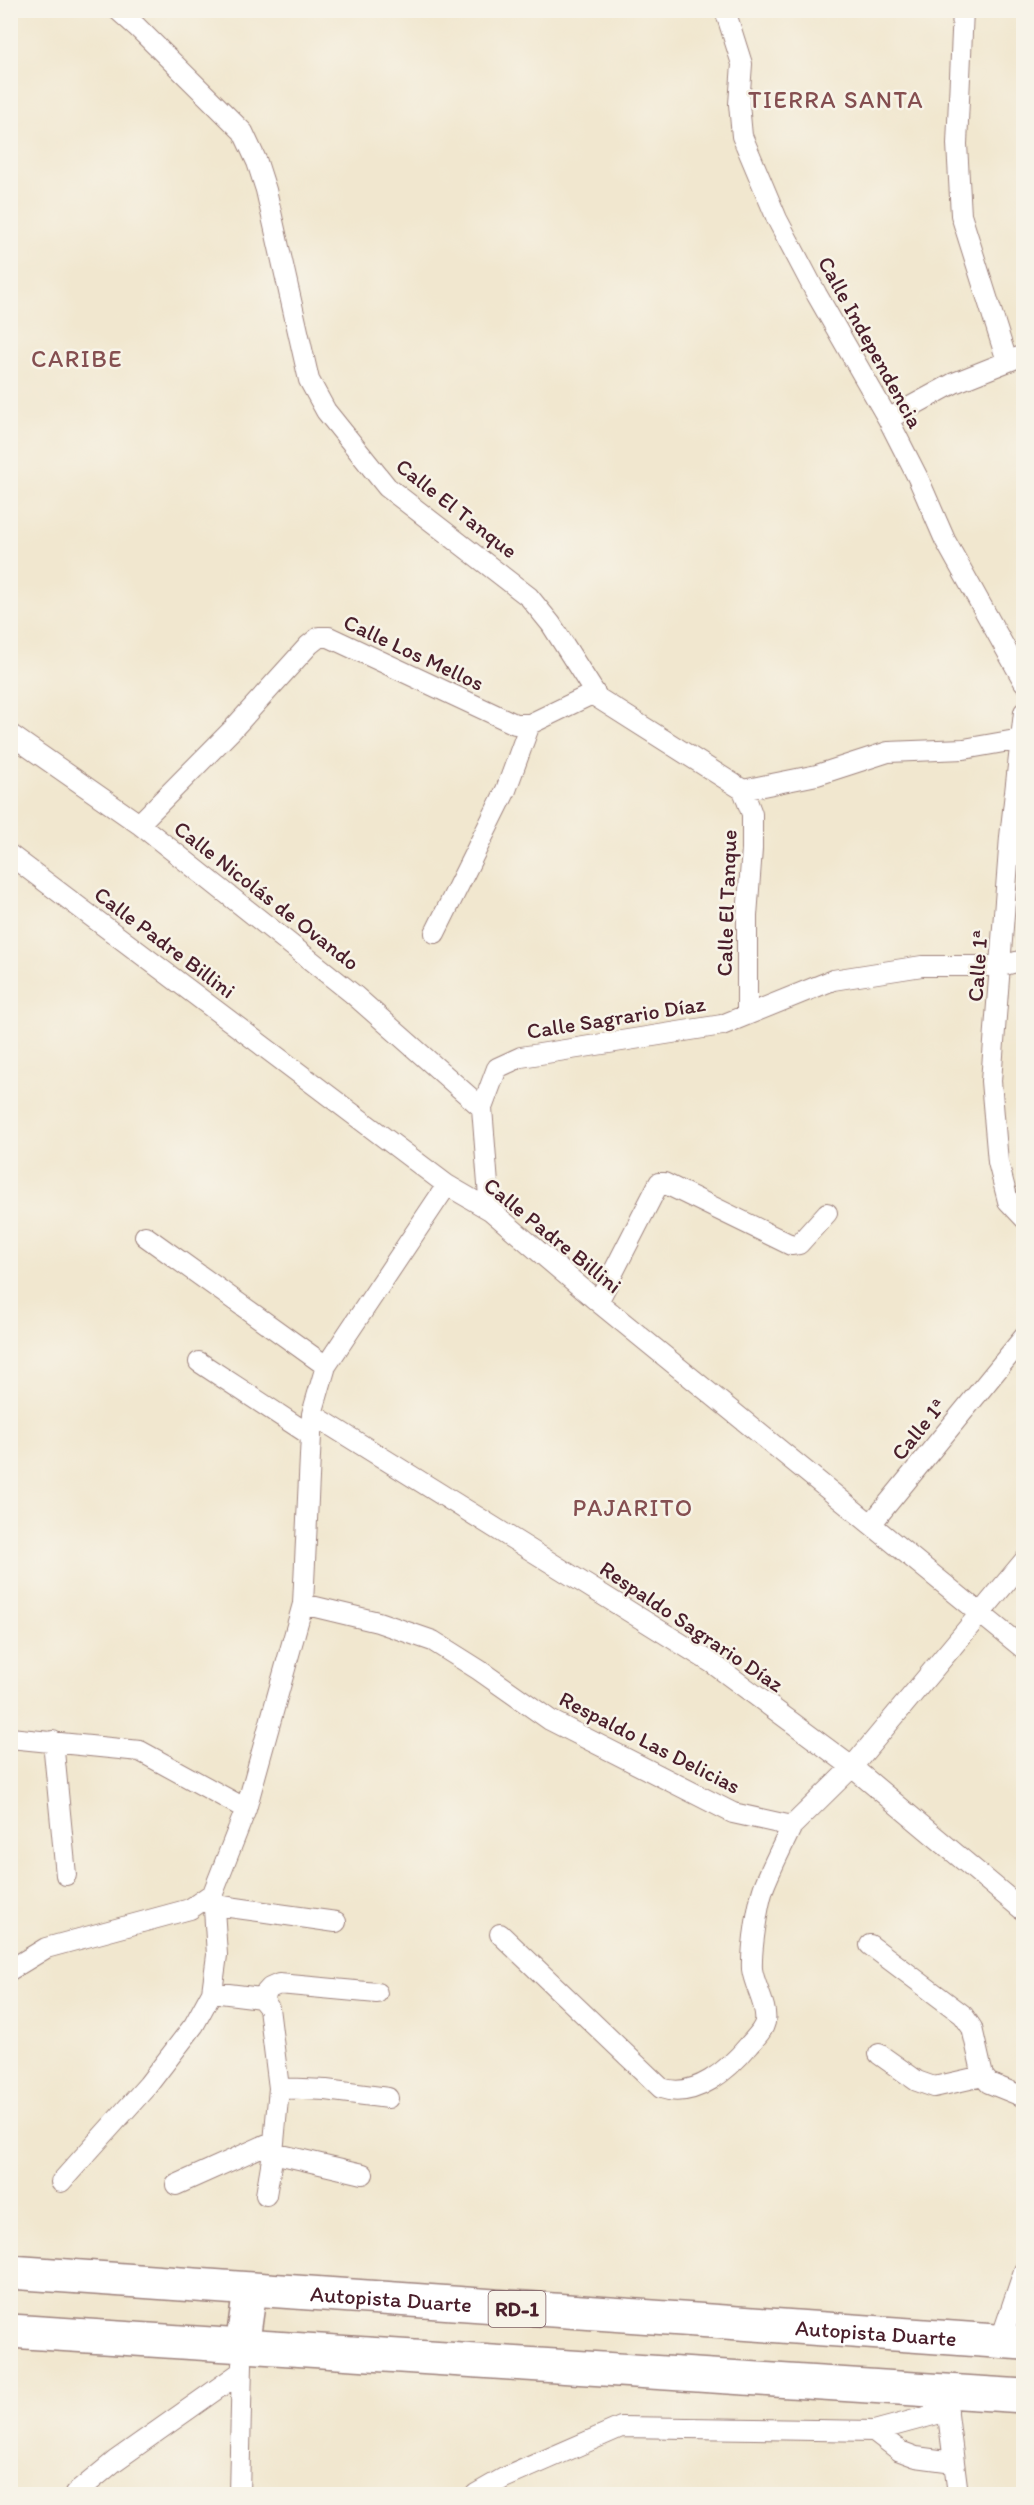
<svg xmlns="http://www.w3.org/2000/svg" width="1034" height="2505" viewBox="0 0 1034 2505" font-family="Itim,sans-serif">
	<style>
		.lines { fill: none; stroke-linecap: round; stroke-linejoin: round }
		.minor-casing { stroke: #9e837d; stroke-width: 22 }
		.motorway-casing { stroke: #9e837d; stroke-width: 36 }
		.minor { stroke: #fff; stroke-width: 20 }
		.motorway { stroke: #fff; stroke-width: 33 }
		.labels { text-anchor: middle; stroke-width: 5; stroke-linejoin: round; paint-order: stroke }
		.shield { fill: #f7f3e8; stroke: #7e5f64; stroke-width: 1.5 }
		.shield-label { font-size: 21px; font-weight: bold; fill: #4a1f2b }
		.street-label { font-size: 22px; fill: #4a1f2b; stroke: #f7f3e8 }
		.neighbourhood-label { font-size: 24px; letter-spacing: 1.5px; fill: #854f51; stroke: #f7f3e8 }
	</style>
	<rect width="100%" height="100%" fill="#f7f3e8"/>
	<filter id="ink" filterUnits="userSpaceOnUse"><feTurbulence type="fractalNoise" baseFrequency=".0167" numOctaves="2"/><feDisplacementMap in="SourceGraphic" scale="12" xChannelSelector="R" yChannelSelector="G"/><feConvolveMatrix kernelMatrix="1 2 1 2 8 2 1 2 1" color-interpolation-filters="sRGB"/></filter>
	<filter id="wash" filterUnits="userSpaceOnUse"><feTurbulence type="fractalNoise" baseFrequency=".008" numOctaves="4" result="noise"/><feDisplacementMap in="SourceGraphic" scale="24" xChannelSelector="R" yChannelSelector="G"/><feGaussianBlur stdDeviation="1.35" result="paint"/><feColorMatrix in="noise" values="0 0 0 0 0 0 0 0 0 0 0 0 0 0 0 0 0 1.4 0 .05"/><feComposite in="paint" operator="in"/></filter>
	<g filter="url(#wash)">
		<rect width="100%" height="100%" fill="#f1e7cf"/>
	</g>
	<g filter="url(#ink)">
		<g class="lines">
			<defs>
				<path id="minor" d="M118 10 137 27 243 132 257 162 266 190 309 380 326 411 387 487 529 597 551 624 598 698 743 790 752 814V849L747 916V1014
					M725 10 742 64 739 104 742 136 777 219 817 295 888 419 918 478 945 540 1024 682
					M963 10 957 144 961 215 1007 361
					M888 419 954 383 1024 355
					M1024 712 1010 837 991 1081 998 1162 1008 1201 1024 1218
					M10 734 139 824 353 994 482 1108
					M743 790 817 775 888 752 964 749 1021 739
					M139 824 232 730 309 645 319 637H329L515 724H530L594 693
					M10 855 447 1185 490 1210 598 1302 1024 1649
					M435 933 506 790 530 724
					M490 1210 482 1108 497 1068 521 1057 722 1025 833 980 922 966H1001L1024 960
					M145 1236 326 1366
					M598 1302 659 1183H664L791 1245 799 1244 827 1213
					M199 1362 310 1435
					M312 1414 712 1663 852 1767 1024 1911
					M872 1523 1024 1337
					M303 1604 378 1622 433 1641 479 1670 550 1720 733 1813 792 1826 852 1767 1024 1561
					M10 1738 140 1751 246 1809
					M53 1741 66 1875
					M215 1905 336 1922
					M500 1934 661 2088C695 2100 729 2069 749 2045 755 2038 763 2031 765 2022 768 2006 754 1986 752 1969 751 1950 758 1901 765 1884 773 1864 783 1845 792 1826
					M870 1945 963 2015 972 2028 983 2076 989 2083 1024 2097
					M10 1970 46 1948 190 1909 213 1893 246 1809 303 1604 312 1414 326 1366 447 1185
					M212 1992 261 1998 269 2008 279 2088 273 2153 266 2195
					M261 1998 270 1988 279 1984 377 1993
					M879 2054 917 2081 934 2087 983 2076
					M279 2088 326 2090 388 2098
					M273 2153 363 2174
					M61 2182 148 2085 194 2025 212 1992 217 1955 213 1893
					M176 2185 274 2141
					M1000 2342 1024 2271
					M946 2399 958 2494
					M874 2431 900 2451 916 2457 954 2462
					M75 2494 115 2461 241 2372
					M239 2494 242 2364
					M476 2494 504 2478 621 2427 874 2431 948 2411"/>
				<g id="motorway">
					<path id="s1" d="M10 2272 1024 2343"/>
					<path d="M10 2331 1024 2396"/>
					<path d="M242 2347 250 2290"/>
				</g>
			</defs>
			<use href="#minor" class="minor-casing"/>
			<use href="#motorway" class="motorway-casing"/>
			<use href="#minor" class="minor"/>
			<use href="#motorway" class="motorway"/>
		</g>
	</g>
	<g class="labels">
		<rect class="shield" x="488.5" y="2291" width="57" height="36" rx="4.5"/>
		<g class="shield-label">
			<text x="517" y="2316">RD-1</text>
		</g>
		<g class="street-label">
			<text transform="translate(871 342) rotate(61)" y="8">Calle Independencia</text>
			<text transform="translate(457 508) rotate(38)" y="8">Calle El Tanque</text>
			<text transform="translate(414 652) rotate(25)" y="8">Calle Los Mellos</text>
			<text transform="translate(267 895) rotate(38)" y="8">Calle Nicolás de Ovando</text>
			<text transform="translate(726 903) rotate(-88)" y="8">Calle El Tanque</text>
			<text transform="translate(165 942) rotate(37)" y="8">Calle Padre Billini</text>
			<text transform="translate(977 966) rotate(-86)" y="8">Calle 1ª</text>
			<text transform="translate(616 1017) rotate(-9)" y="8">Calle Sagrario Díaz</text>
			<text transform="translate(553 1235) rotate(39)" y="8">Calle Padre Billini</text>
			<text transform="translate(918 1429) rotate(-51)" y="8">Calle 1ª</text>
			<text transform="translate(692 1626) rotate(34)" y="8">Respaldo Sagrario Díaz</text>
			<text transform="translate(650 1742) rotate(27)" y="8">Respaldo Las Delicias</text>
			<text dy="8" stroke="none"><textPath href="#s1" startOffset="382">Autopista Duarte</textPath></text>
			<text dy="8" stroke="none"><textPath href="#s1" startOffset="868">Autopista Duarte</textPath></text>
		</g>
		<g class="neighbourhood-label">
			<text x="836" y="108">TIERRA SANTA</text>
			<text x="77" y="367">CARIBE</text>
			<text x="633" y="1516">PAJARITO</text>
		</g>
	</g>
	<rect width="1034" height="2505" fill="none" stroke="#f7f3e8" stroke-width="36"/>
</svg>
